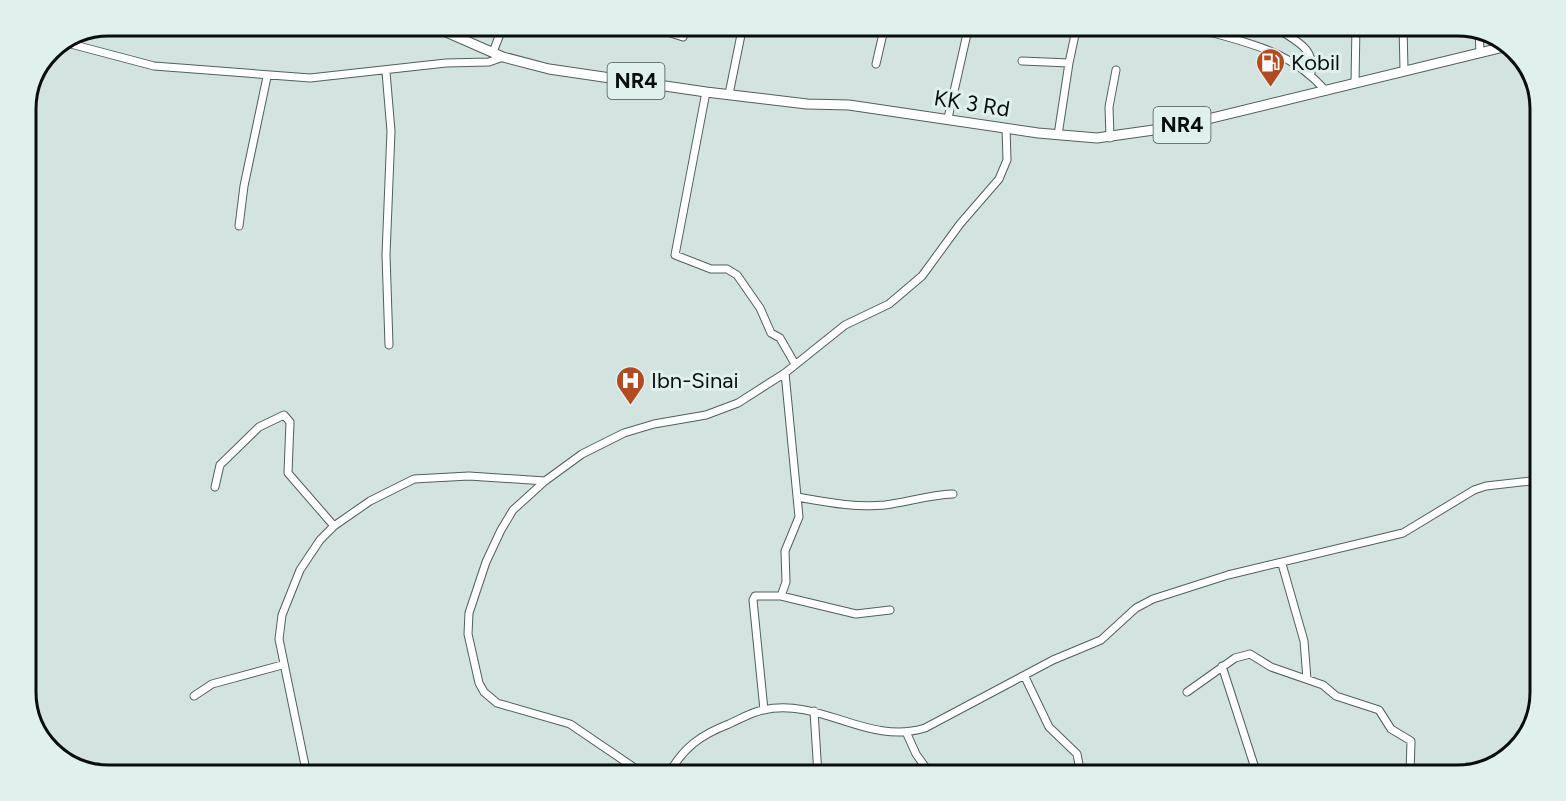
<svg xmlns="http://www.w3.org/2000/svg" width="1566" height="801" viewBox="0 0 1566 801" font-family="Figtree,sans-serif">
	<style>
		.lines { fill: none; stroke-linecap: round; stroke-linejoin: round }
		.minor-casing { stroke: #515f5d; stroke-width: 9 }
		.highway-casing { stroke: #515f5d; stroke-width: 11 }
		.minor { stroke: #fff; stroke-width: 7 }
		.highway { stroke: #fff; stroke-width: 9 }
		.labels { text-anchor: middle; stroke-width: 6; stroke-linejoin: round; paint-order: stroke }
		.shield { fill: #dff0ed; stroke: #495250; stroke-width: 1.5 }
		.shield-label { font-size: 21px; font-weight: bold; fill: #090e0d }
		.poi-label { font-size: 22px; fill: #090e0d; stroke: #dff0ed; text-anchor: start }
		.street-label { font-size: 22px; fill: #090e0d; stroke: #dff0ed }
		.rim { fill: none; stroke: #090e0d; stroke-width: 3 }
	</style>
	<rect width="100%" height="100%" fill="#d2e3e0"/>
	<g class="lines">
		<defs>
			<path id="minor" d="M646 25 683 37
				M1186 25C1239 42 1287 46 1326 91
				M1273 25C1291 40 1316 45 1311 73
				M1403 25 1404 69
				M1479 31 1480 52
				M67 43 154 66 310 78 446 63 489 62 503 57
				M493 52 500 34 510 25
				M1022 61 1069 63 1058 135
				M1069 63 1077 25
				M876 64 885 25
				M386 72 391 131 386 255 389 345
				M1355 83 1356 25
				M706 92 675 255 711 269H727L737 275 760 308 771 333 780 338 795 364
				M729 94 743 25
				M948 118 969 25
				M1110 138 1109 107 1116 70
				M239 226 244 186 267 77
				M215 487 220 465 259 427 284 415 290 422 288 473 334 526
				M797 497C826 502 855 508 885 505 908 502 929 495 953 494
				M1282 564 1304 641 1307 679
				M781 596 856 614 890 610
				M1222 666 1254 765
				M1025 677 1049 727 1077 754 1081 775
				M1187 692 1235 658 1250 654 1271 667 1323 685 1336 696 1379 710 1391 729 1411 741 1410 775
				M194 696 212 684 282 665
				M764 710 753 600 755 596H781L786 582 785 551 799 517 785 373
				M814 711 818 775
				M907 734 916 754 931 775
				M307 775 279 639 282 615 300 570 320 540 334 526 370 501 414 479 469 476 545 481
				M645 775 570 724 497 703 484 692 479 683 468 634 469 613 486 562 501 530 513 510 545 481 582 454 624 433 654 424 706 415 738 403 785 373 845 325 889 304 922 276 960 224 999 179 1007 160 1006 128
				M668 775C683 748 700 735 729 724 740 719 752 712 763 710 820 697 868 746 925 728L1053 660 1101 640 1136 608 1153 599 1228 575 1403 533 1474 490 1486 486 1540 480"/>
			<path id="highway" d="M430 25 503 57 549 69 706 92 807 104 849 105 1038 133 1097 138 1175 127 1508 46"/>
		</defs>
		<use href="#minor" class="minor-casing"/>
		<use href="#highway" class="highway-casing"/>
		<use href="#minor" class="minor"/>
		<use href="#highway" class="highway"/>
	</g>
	<defs>
		<symbol id="fuel-pin" viewBox="-11 -11 22 30"><path d="M0 17L-7.5 6A9.5 9.5 0 1 1 7.5 6Z" fill="#b24b22" stroke="#dff0ed"/><path d="M-5.5-6h7V0h2V4h1.3V-2.5L3-4.5l.8-.8L6-3V5H2.5V1h-1V6h-7ZM-4.2-4.7v3.2H.2V-4.7Z" fill="#fff"/></symbol>
		<symbol id="hospital-pin" viewBox="-11 -11 22 30"><path d="M0 17L-7.5 6A9.5 9.5 0 1 1 7.5 6Z" fill="#b24b22" stroke="#dff0ed"/><path d="M-5-5h3v3.5h4V-5h3V5h-3V1.5h-4V5h-3Z" fill="#fff"/></symbol>
	</defs>
	<g fill-rule="evenodd">
		<use href="#fuel-pin" x="1254" y="46" width="33" height="45"/>
		<use href="#hospital-pin" x="614" y="364" width="33" height="45"/>
	</g>
	<g class="labels">
		<g class="shield">
			<rect x="607.5" y="63" width="57" height="36" rx="4.5"/>
			<rect x="1153.5" y="107" width="57" height="36" rx="4.5"/>
		</g>
		<g class="shield-label">
			<text x="636" y="88">NR4</text>
			<text x="1182" y="132">NR4</text>
		</g>
		<g class="poi-label">
			<text x="1291" y="70">Kobil</text>
			<text x="651" y="388">Ibn-Sinai</text>
		</g>
		<g class="street-label">
			<text transform="translate(972 103) rotate(9)" y="8">KK 3 Rd</text>
		</g>
	</g>
	<path d="M0 0H1566V801H0ZM109 36H1457A73 73 0 0 1 1530 109V692A73 73 0 0 1 1457 765H109A73 73 0 0 1 36 692V109A73 73 0 0 1 109 36Z" fill="#dff0ed" fill-rule="evenodd"/>
	<path class="rim" d="M109 36H1457A73 73 0 0 1 1530 109V692A73 73 0 0 1 1457 765H109A73 73 0 0 1 36 692V109A73 73 0 0 1 109 36Z"/>
</svg>
